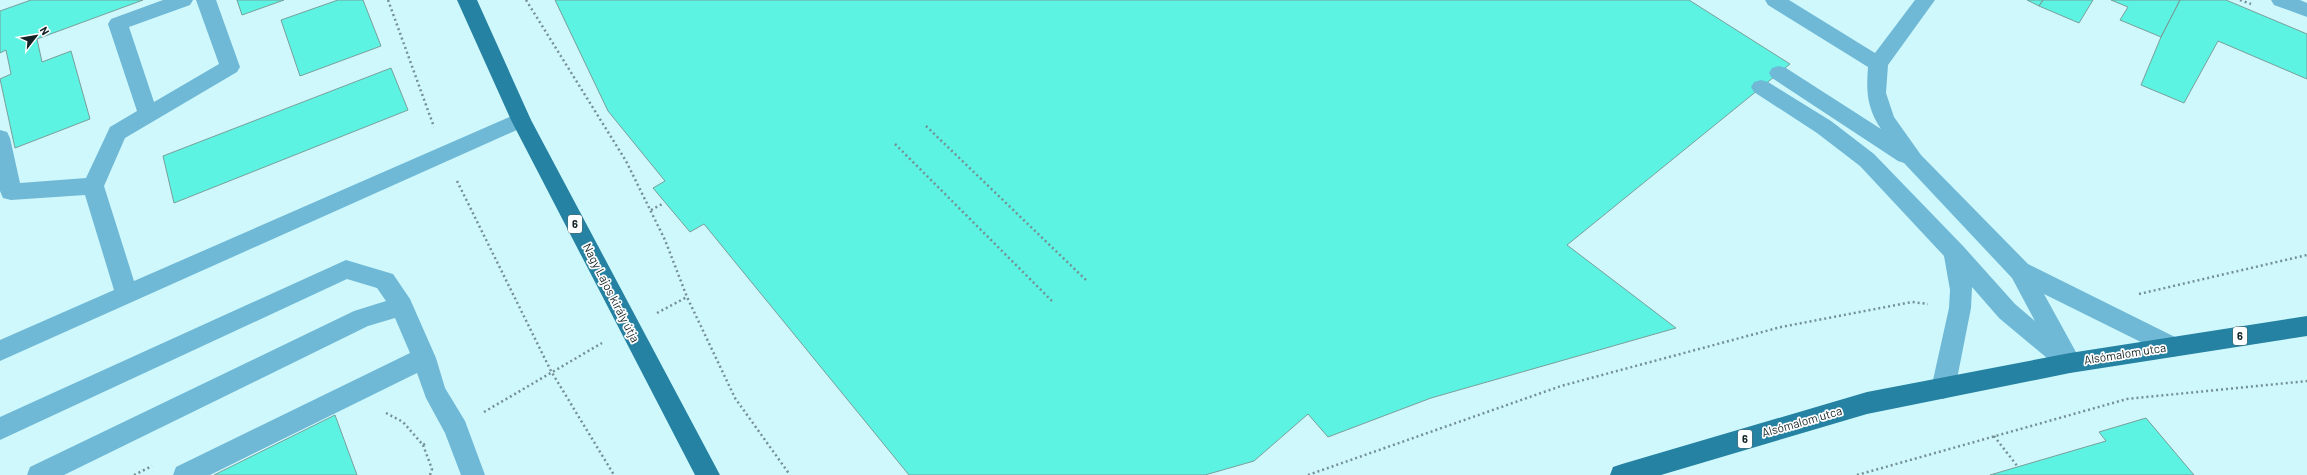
<svg xmlns="http://www.w3.org/2000/svg" width="2307" height="475" viewBox="0 0 2307 475" font-family="Barlow,sans-serif">
	<style>
		.building { fill: #5df3e3; stroke: #799f9a }
		.lines { fill: none; stroke-linecap: round; stroke-linejoin: round }
		.path { stroke: #749094; stroke-width: 2.5; stroke-dasharray: 2 3; stroke-linecap: butt }
		.minor { fill: #6fb9d6; fill-rule: evenodd }
		.major { fill: #2582a2; fill-rule: evenodd }
		.labels { text-anchor: middle; stroke-width: 3.5; stroke-linejoin: round; paint-order: stroke }
		.shield { fill: #fff; stroke: #5a6667; stroke-width: 1 }
		.shield-label { font-size: 11px; font-weight: bold; fill: #142426 }
		.street-label { font-size: 12px; fill: #142426; stroke: #fff }
	</style>
	<rect width="100%" height="100%" fill="#cff8fd"/>
	<path class="building" d="M31 0H143L37 39 42 62 71 51 90 119 15 148 0 79 11 74 6 50 0 53V11Z
		M237 0H284L242 15Z
		M338 0H363L381 46 300 76 281 20Z
		M555 0H1689L1790 64 1567 245 1676 328 1431 398 1328 437 1308 414 1254 461 1205 475H909L704 224 690 232 653 188 665 181 608 111Z
		M2027 0H2043L2039 6Z
		M2043 0H2093L2079 23 2039 6Z
		M2111 0H2180L2161 37 2120 20 2128 7Z
		M2180 0H2226L2307 34V79L2218 41 2184 103 2141 85 2161 37Z
		M391 68 408 110 174 203 163 156Z
		M335 415 357 475H214Z
		M2146 418 2194 475H1990L2106 441 2099 432Z"/>
	<g class="lines">
		<path class="path" d="M388 0 434 127
			M526 0 626 161 665 240 687 297 735 398 790 475
			M2240 0 2251 4
			M926 126 1086 280
			M895 144 1054 303
			M457 181 551 371 614 475
			M651 210 664 203
			M2139 294 2307 255
			M657 313 687 297
			M484 412 602 343
			M386 413 403 422 423 445 427 443
			M1994 436 2018 467
			M423 445 432 469 430 475
			M134 475 152 466
			M1308 475 1561 386 1781 327 1912 302 1928 304
			M1857 475 2127 399 2307 381"/>
		<path class="minor" d="M163 0H193L190 5 129 27 154 102 219 64 196 0H216L240 67 237 72 125 138 104 186 134 281 514 115 521 112 528 115 531 120 528 125 0 361V340L114 290 85 195 11 200 3 198 0 191V130L7 132 10 138 20 183 86 178 110 127 137 111 108 24 111 19Z
			M1765 0H1789L1875 53 1915 0H1935L1888 65 1886 93 1894 117 1921 155 2028 264 2181 340 2185 347 2181 354 2173 357 2165 354 2044 294 2082 363 2078 370 2070 373 2062 370 2059 365 2053 363 1999 318 1972 287 1971 308 1955 389 1951 396 1943 399 1935 396 1931 389 1949 308 1950 290 1944 256 1860 166 1817 133 1754 92 1751 87 1754 82 1761 80 1768 82 1831 121 1874 154 1963 246 2015 304 2035 321 2012 278 1904 163 1898 161 1772 78 1769 73 1772 68 1779 66 1786 68 1881 129C1867 108 1866 91 1868 67L1768 5Z
			M2271 0H2300L2307 3V17L2274 5Z
			M346 260 393 274 410 299 436 358 445 388 465 421 485 475H461L445 433 426 398 417 373 210 475H173L176 467 410 353 395 318 368 326 64 475H27L30 467 354 311 386 301 377 288 347 279 0 440V417Z"/>
		<path class="major" d="M457 0H477L531 120 720 475H695L511 120Z
			M2307 316V336L2070 373 1867 414 1661 475H1610L1613 467 1622 464 1867 392 2070 353Z"/>
	</g>
	<g class="labels">
		<g class="shield">
			<rect x="568" y="215" width="14" height="18" rx="3"/>
			<rect x="2233" y="327" width="14" height="18" rx="3"/>
			<rect x="1738" y="430" width="14" height="18" rx="3"/>
		</g>
		<g class="shield-label">
			<text x="575" y="228">6</text>
			<text x="2240" y="340">6</text>
			<text x="1745" y="443">6</text>
		</g>
		<g class="street-label">
			<text transform="translate(611 293) rotate(63)" y="4">Nagy Lajos király útja</text>
			<text transform="translate(2125 354) rotate(-9)" y="4">Alsómalom utca</text>
			<text transform="translate(1802 422) rotate(-16)" y="4">Alsómalom utca</text>
		</g>
	</g>
	<g transform="translate(36 36) rotate(59)" stroke="#ffffff" stroke-width="3" paint-order="stroke">
	<path d="M0-3L7 15L0 10L-7 15Z" fill="#142426"/>
	<text y="-6" font-size="11" font-weight="bold" text-anchor="middle" fill="#142426">N</text>
	</g>
</svg>
